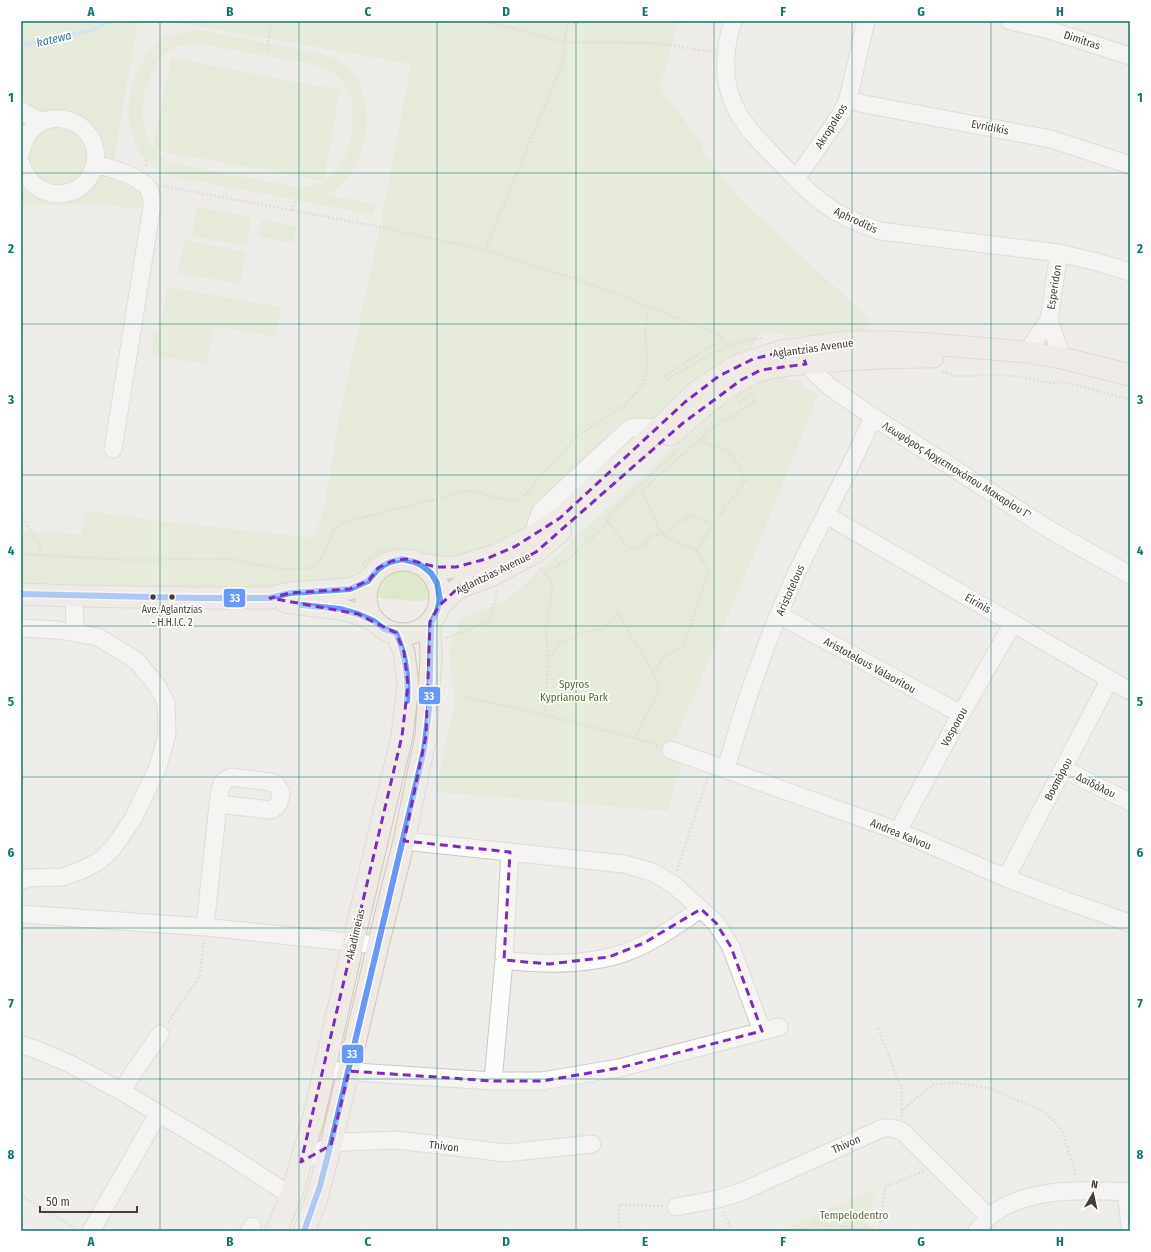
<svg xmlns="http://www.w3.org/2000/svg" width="1151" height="1252" viewBox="0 0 1151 1252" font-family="'Fira Sans Condensed',sans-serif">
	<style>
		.green { fill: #dee8cb; fill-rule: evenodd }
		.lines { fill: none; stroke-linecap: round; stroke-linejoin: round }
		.stream { stroke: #bddbea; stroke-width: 4 }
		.minor-casing { stroke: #cbc9c5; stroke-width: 19 }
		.major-casing { stroke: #d0c7b8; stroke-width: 23 }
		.path { stroke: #d0cdcb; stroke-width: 2.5; stroke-dasharray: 2 2; stroke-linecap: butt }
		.minor { stroke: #fdfcfc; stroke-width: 17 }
		.major { stroke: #efebe4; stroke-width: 21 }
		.bus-1-casing { stroke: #fff; stroke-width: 9 }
		.bus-1 { stroke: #69f; stroke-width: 6 }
		.marked { fill: none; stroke: #7b2cbf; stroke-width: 3; stroke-dasharray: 8 5; stroke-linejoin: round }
		.grid { fill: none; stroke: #0f766e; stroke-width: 1; stroke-opacity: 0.55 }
		.bus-dot { fill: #443e36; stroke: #fff; stroke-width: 1.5 }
		.labels { text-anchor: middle; stroke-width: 3.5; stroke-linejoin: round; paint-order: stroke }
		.bus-label { font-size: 10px; fill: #443e36; stroke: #fff }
		.street-label { font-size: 11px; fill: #443e36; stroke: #fff }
		.park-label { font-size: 11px; fill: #4c712e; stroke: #fff }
		.water-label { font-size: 12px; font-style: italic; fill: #367aa0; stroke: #fff }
		.line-badge { stroke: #fff; stroke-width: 1.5 }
		.badge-label { font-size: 11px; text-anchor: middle; font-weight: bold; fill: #fff }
		.neatline { fill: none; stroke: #0f766e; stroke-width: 1.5 }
		.grid-label { font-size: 13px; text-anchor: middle; font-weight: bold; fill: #0f766e }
	</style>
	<rect width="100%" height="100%" fill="#efede9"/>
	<path class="green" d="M21 21H138L113 163 156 200 139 207 137 209 103 204 21 205Z
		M169 21H678L660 87 701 143 704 153 742 201 869 318 861 346 760 331 753 347 458 597 417 601 365 597 21 584V531L81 534 86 511 161 521 315 538 325 504 340 414 380 227 411 64Z
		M199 30 319 53C328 56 338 59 346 66 377 93 370 152 345 181 340 187 332 191 326 195L376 204 374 215 167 175C157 170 149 166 143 157 122 130 126 89 143 61 147 55 152 47 158 42 170 34 185 32 199 30ZM198 43C223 48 248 53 273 57 287 60 302 61 316 65 350 75 357 103 351 135 348 152 340 174 324 181L340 90 171 58 153 149C137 124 140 92 155 67 158 62 161 56 166 53 175 46 187 44 198 43ZM154 150 323 181 307 187H296L171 163 161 157Z
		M197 207 251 217 246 246 192 236Z
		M262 220 296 226 293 243 259 237Z
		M184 240 246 252 240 284 178 273Z
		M168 287 281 307 276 337 214 326 207 364 151 355 154 334 159 333Z
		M772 370 818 394 759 543 671 749 682 764 676 781 668 811 435 792 455 703 449 650 461 619 507 600 741 386Z
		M874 1189 868 1227 897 1231H782Z"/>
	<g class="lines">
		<path class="stream" d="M21 45 52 40 95 29 110 21"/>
		<defs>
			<path id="minor" d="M733 21C724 49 722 80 735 107 743 125 759 141 773 155 793 176 813 199 838 213 852 221 866 226 880 231L1059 253 1097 262 1130 272
				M1010 21 1049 30 1130 56
				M848 99 864 104 1051 139 1130 165
				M21 111 41 121
				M21 152C32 95 107 118 94 167 91 178 83 187 73 191 50 200 27 186 21 163
				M95 164C108 167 141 177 148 188 152 194 152 199 152 206L113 449
				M796 179 841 114 848 99 866 21
				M1059 253 1049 320 1062 358
				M1027 352 1049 320
				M802 355 806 364 811 369 830 387 873 417 1052 531 1130 575
				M826 515 1130 691
				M535 535 536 524 541 511 629 429 636 427 658 428
				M74 596 75 632
				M779 615 961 714
				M21 628 58 630 98 637 137 661 158 687 166 703 167 734 158 767 133 819 113 848 99 861 82 870 63 877 27 878 21 881
				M671 750 898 831 1006 878 1064 900 1130 923
				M1063 769 1130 802
				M726 770C743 706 766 642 793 581 818 526 849 473 873 417
				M898 831 961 714 1013 623
				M404 841 624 864 652 872 673 884 716 923 731 947 762 1031
				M1006 878 1110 679
				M21 914 205 927 378 945
				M205 927 218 804C220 792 219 780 232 777L270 782 276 784 281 792C280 800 279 808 270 810L218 804
				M504 960C544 965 588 966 627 952 654 942 678 924 701 909
				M21 1045 35 1049 70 1064 121 1091 227 1154 291 1196
				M325 1070 493 1081H542L619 1068 779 1027
				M493 1081 504 960 510 852
				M121 1091 160 1034
				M301 1162 331 1145 344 1142 397 1140 506 1153 592 1144
				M1126 1191 1130 1226
				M676 1207 718 1199 741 1192 883 1128H892L902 1131 989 1217
				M91 1231 158 1114
				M250 1231 252 1226
				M977 1231C981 1226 985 1221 989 1217 1026 1186 1085 1190 1130 1192"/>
			<path id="major" d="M670 435C697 411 726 385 759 371 775 365 794 365 811 363 851 359 892 357 933 357
				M366 597a37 37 0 1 1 74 0a37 37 0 1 1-74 0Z
				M420 564 448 568 456 567 497 555 535 535 560 518 637 449 700 389 738 365 781 351 848 342H889L930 344 1027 352 1062 358 1130 375
				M21 594 74 596 195 598H270L290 593 350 589 358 586 369 580
				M286 602 340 609 358 614 374 621
				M439 606 458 588 491 576 536 552 561 531
				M276 1231 291 1196 314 1116 353 943 402 736 408 685 404 652 396 633
				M304 1231 316 1201 331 1145 378 945 404 841 426 736 431 659 430 622"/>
		</defs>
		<use href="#minor" class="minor-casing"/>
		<use href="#major" class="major-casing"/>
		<path class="path" d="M485 21 564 42 657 43 713 52
			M267 50 271 21
			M146 156V168
			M163 186 380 227 485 250 577 279 718 334 722 341 703 351 664 376 667 380C695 363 730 338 764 338
			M291 210 299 197
			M485 250 563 62 564 42 568 21
			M721 337 729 345
			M942 372C948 372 951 375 956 376 976 376 995 374 1015 376 1032 378 1045 385 1063 382L1130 399
			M796 381 803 385
			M740 402 748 397 747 394
			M701 439 642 490 661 534 690 516 713 524
			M21 515 39 544 42 556
			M605 518 676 451
			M607 520 625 544 630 548 640 549 651 536 661 534 697 551
			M21 554 127 560 232 559 272 568 299 569 309 568 315 564 323 556 334 529 342 523 466 491C472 491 479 492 485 494 497 497 510 504 522 499L551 464 579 435 625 405 643 385 648 363 645 334 646 321 649 307
			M362 565C379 548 388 547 412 551
			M540 568 553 582 546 629 548 659
			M545 574 572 556 609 522
			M446 638 490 621 497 591
			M465 697 545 715
			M635 738 545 715 548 659 560 643 586 632 603 629 618 613 653 673
			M658 746 635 738 659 688 653 673 662 659 684 645 709 572 697 551 713 524 745 481C741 471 735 457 727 451 719 444 708 447 701 439L711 429 755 402 751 393
			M677 871 708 777
			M168 1022 200 976 204 941
			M878 1028 902 1090V1117
			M902 1111 923 1092 935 1084 955 1083 989 1088 1045 1112 1062 1130 1075 1171V1177
			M21 1193 25 1198 78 1230
			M723 1211 732 1231
			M619 1231V1205L663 1206
			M799 1231 814 1223 876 1231
			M879 1231 885 1187 924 1171"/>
		<use href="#minor" class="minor"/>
		<use href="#major" class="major"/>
		<defs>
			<path id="bus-1" d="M21 594 195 598H270L290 593 350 589 368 581 377 570 384 565 390 562 402 559 415 562 421 565 431 573 437 583 440 600 437 611 431 623 429 709 424 750 332 1139 320 1186 304 1231
				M302 605 340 609 358 614 374 621 384 629 396 633C406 655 409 677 407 701"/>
		</defs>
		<use href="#bus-1" class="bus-1-casing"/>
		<use href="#bus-1" class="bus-1"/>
	</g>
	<path d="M0 0H1151V1252H0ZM799 348 806 364 761 370 741 380 683 423 536 552 491 576 458 588 439 606 430 622 426 736 404 841 510 852 504 960 549 964 609 957 644 943 701 909 716 923 731 947 762 1031 619 1068 542 1081H493L349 1071 331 1145 301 1162 402 736 408 685 404 652 396 633 358 614 270 598 290 593 350 589 369 580 378 568 392 561 406 559 436 567H456L486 559 516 546 560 518 685 402 719 376 753 359Z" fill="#efede9" fill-opacity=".55" fill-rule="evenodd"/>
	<path class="marked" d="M799 348 806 364 761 370 741 380 683 423 536 552 491 576 458 588 439 606 430 622 426 736 404 841 510 852 504 960 549 964 609 957 644 943 701 909 716 923 731 947 762 1031 619 1068 542 1081H493L349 1071 331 1145 301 1162 402 736 408 685 404 652 396 633 358 614 270 598 290 593 350 589 369 580 378 568 392 561 406 559 436 567H456L486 559 516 546 560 518 685 402 719 376 753 359Z"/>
	<path class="grid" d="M160 21V1231M299 21V1231M437 21V1231M576 21V1231M714 21V1231M852 21V1231M991 21V1231M21 173H1130M21 324H1130M21 475H1130M21 626H1130M21 777H1130M21 928H1130M21 1079H1130"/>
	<g class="bus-dot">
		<circle cx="153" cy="597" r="3.5"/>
		<circle cx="172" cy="597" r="3.5"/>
	</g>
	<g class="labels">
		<g class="bus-label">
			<text x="172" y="613">Ave. Aglantzias<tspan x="172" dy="13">- H.H.I.C. 2</tspan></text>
		</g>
		<g class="street-label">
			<text transform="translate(1082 40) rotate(18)" y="4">Dimitras</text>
			<text transform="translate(831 126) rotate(-58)" y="4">Akropoleos</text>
			<text transform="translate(990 127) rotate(11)" y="4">Evridikis</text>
			<text transform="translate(856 220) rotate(25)" y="4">Aphroditis</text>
			<text transform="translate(1054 287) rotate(-81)" y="4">Esperidon</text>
			<text transform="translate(813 348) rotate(-8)" y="4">Aglantzias Avenue</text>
			<text transform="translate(957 470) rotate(32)" y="4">Λεωφόρος Αρχιεπισκόπου Μακαρίου Γ'</text>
			<text transform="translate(493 573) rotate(-26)" y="4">Aglantzias Avenue</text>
			<text transform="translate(790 590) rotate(-66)" y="4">Aristotelous</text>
			<text transform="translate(978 603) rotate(30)" y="4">Eirinis</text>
			<text transform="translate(870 665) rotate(29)" y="4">Aristotelous Valaoritou</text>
			<text transform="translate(954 727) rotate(-61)" y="4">Vosporou</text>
			<text transform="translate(1058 779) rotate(-62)" y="4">Βοσπόρου</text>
			<text transform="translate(1096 785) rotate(27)" y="4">Δαιδάλου</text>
			<text transform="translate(901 834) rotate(22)" y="4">Andrea Kalvou</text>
			<text transform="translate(355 934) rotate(-77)" y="4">Akadimeias</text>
			<text transform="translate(846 1144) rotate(-24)" y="4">Thivon</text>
			<text transform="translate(444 1146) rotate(7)" y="4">Thivon</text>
		</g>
		<g class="park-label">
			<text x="574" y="688">Spyros<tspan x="574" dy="13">Kyprianou Park</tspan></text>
			<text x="854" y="1219">Tempelodentro</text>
		</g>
		<g class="water-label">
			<text transform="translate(54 39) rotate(-13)" y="4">katewa</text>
		</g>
	</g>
	<g class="line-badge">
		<rect x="223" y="588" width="23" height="20" rx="4" fill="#69f"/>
		<rect x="418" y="686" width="23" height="19" rx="4" fill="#69f"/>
		<rect x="341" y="1044" width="23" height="20" rx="4" fill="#69f"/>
	</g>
	<g class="badge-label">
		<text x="235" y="602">33</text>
		<text x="429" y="700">33</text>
		<text x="352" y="1058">33</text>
	</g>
	<rect width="1151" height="1252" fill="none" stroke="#ffffff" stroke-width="44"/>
	<g transform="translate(1093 1194) rotate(9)" stroke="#ffffff" stroke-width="3" paint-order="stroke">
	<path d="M0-3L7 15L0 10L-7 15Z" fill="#443e36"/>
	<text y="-6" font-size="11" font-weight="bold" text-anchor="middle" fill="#443e36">N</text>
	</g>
	<path d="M40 1206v6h97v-6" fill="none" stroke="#443e36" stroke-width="2"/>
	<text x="46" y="1206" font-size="12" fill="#443e36" stroke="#ffffff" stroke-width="3" paint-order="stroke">50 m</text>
	<rect x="22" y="22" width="1107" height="1208" class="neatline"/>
	<g class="grid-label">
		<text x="91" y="16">A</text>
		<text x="230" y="16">B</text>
		<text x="368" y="16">C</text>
		<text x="506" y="16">D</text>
		<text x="645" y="16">E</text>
		<text x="783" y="16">F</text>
		<text x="921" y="16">G</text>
		<text x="1060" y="16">H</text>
		<text x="11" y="102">1</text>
		<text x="1140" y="102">1</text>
		<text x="11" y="253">2</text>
		<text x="1140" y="253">2</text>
		<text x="11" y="404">3</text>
		<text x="1140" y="404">3</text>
		<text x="11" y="555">4</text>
		<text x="1140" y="555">4</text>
		<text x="11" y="706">5</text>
		<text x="1140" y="706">5</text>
		<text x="11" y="857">6</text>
		<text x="1140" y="857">6</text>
		<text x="11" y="1008">7</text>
		<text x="1140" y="1008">7</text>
		<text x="11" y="1159">8</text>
		<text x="1140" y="1159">8</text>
		<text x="91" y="1246">A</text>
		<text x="230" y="1246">B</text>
		<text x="368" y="1246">C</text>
		<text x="506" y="1246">D</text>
		<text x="645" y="1246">E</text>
		<text x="783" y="1246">F</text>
		<text x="921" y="1246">G</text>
		<text x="1060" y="1246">H</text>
	</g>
</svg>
